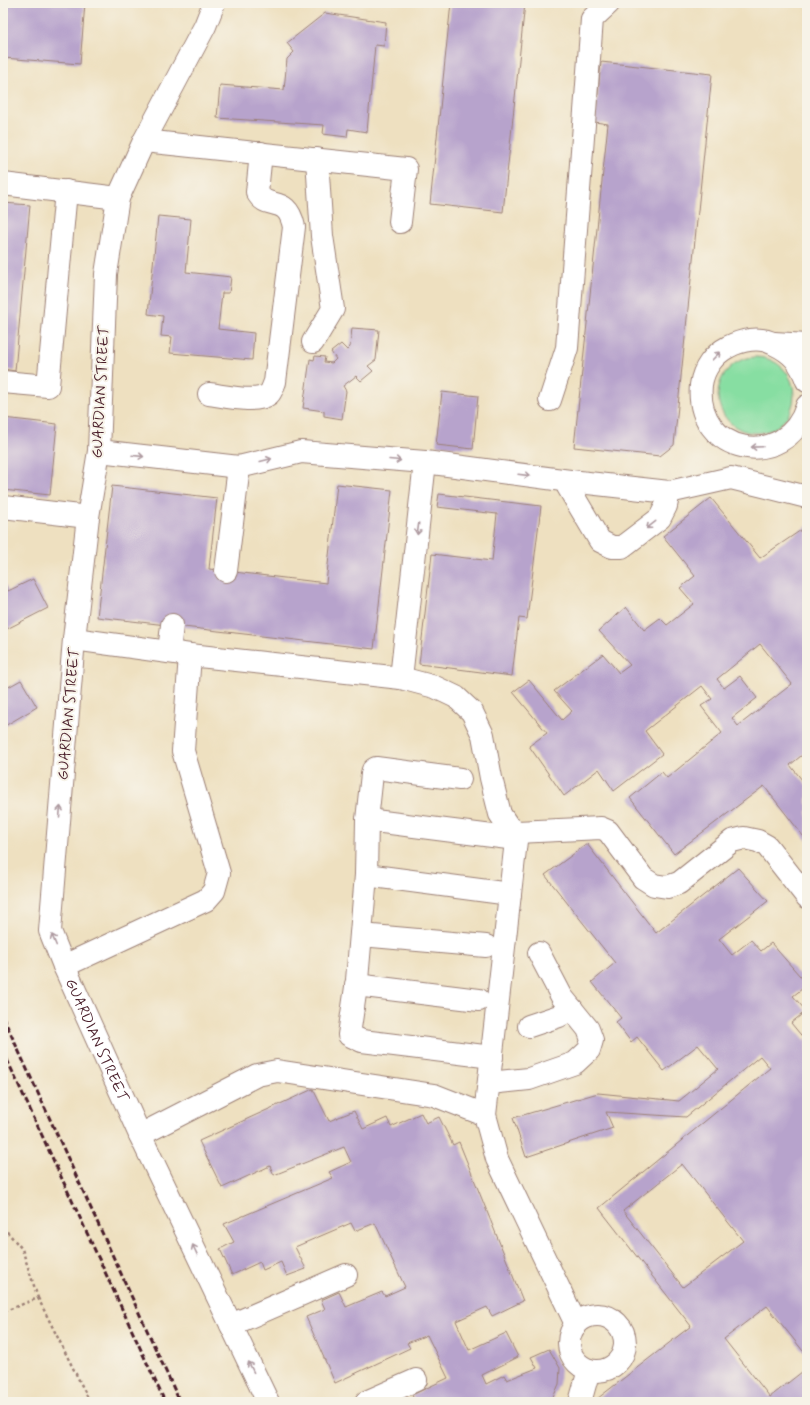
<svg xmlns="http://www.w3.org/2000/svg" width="810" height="1405" viewBox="0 0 810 1405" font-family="Mynerve,sans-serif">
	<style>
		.green { fill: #87dea2; stroke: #687e66 }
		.building { fill: #b7a3cc; fill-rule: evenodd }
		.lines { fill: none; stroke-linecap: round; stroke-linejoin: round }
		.minor-casing { stroke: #9c8076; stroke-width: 24 }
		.path { stroke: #9c8076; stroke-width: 2.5; stroke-dasharray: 3 3; stroke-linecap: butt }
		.minor { stroke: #fff; stroke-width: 22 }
		.rail { stroke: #4a1f2b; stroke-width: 3; stroke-dasharray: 6 3; stroke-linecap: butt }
		.oneway { stroke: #ae9aa0 }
		.labels { text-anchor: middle; stroke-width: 4; stroke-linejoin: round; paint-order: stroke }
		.street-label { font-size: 15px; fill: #4a1f2b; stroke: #f7f3e8 }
	</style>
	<rect width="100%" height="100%" fill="#f7f3e8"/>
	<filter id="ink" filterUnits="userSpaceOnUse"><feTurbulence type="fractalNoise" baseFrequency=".025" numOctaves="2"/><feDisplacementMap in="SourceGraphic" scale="8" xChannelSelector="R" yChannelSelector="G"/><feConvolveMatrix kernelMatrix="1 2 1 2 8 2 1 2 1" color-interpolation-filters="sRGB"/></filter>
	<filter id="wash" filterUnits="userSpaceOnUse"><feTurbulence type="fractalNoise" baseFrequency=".012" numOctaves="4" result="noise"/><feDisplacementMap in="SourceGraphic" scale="16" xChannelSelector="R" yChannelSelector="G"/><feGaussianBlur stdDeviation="0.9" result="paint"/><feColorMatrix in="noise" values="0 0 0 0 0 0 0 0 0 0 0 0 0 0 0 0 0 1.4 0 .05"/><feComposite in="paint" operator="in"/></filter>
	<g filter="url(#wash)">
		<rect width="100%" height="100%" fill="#eee0c0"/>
		<path class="green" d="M718 395a38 38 0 1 1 76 0a38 38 0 1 1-76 0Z"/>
		<g id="blocks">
			<path class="building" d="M3 3H85L80 64 3 58Z
				M451 3H525L503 212 430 204Z
				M325 13 386 22 384 46 375 45 367 132 348 129 347 137 323 134 324 125 217 118 220 85 284 90 287 59 294 52 287 43Z
				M601 62 712 74 674 445 660 456 574 447 608 124 595 122Z
				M3 203 30 205 15 371 3 369Z
				M158 216 191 219 186 272 231 277 229 293H222L218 329 254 333 252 360 170 353 172 337 161 336 163 316 148 314Z
				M352 328 379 330 376 360 368 366 373 371 361 381 356 376 343 386 346 391 342 419 324 416V411L303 408 310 359 314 360 315 356 325 357 324 362 332 363 336 359 331 352 341 344 347 350 350 347Z
				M442 392 478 396 473 449 436 445Z
				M3 418 57 424 50 495 3 490Z
				M337 484 392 490 374 649 97 617 112 486 217 498 209 569 326 583Z
				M439 494 541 506 527 619 519 618 512 676 419 664 432 554 492 561 497 514 437 507Z
				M711 498 760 558 807 526V751L790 765 807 786V841L764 786 674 854 630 798 662 772 667 778 722 733 701 706 712 699 702 686 645 731 662 754 614 791 599 769 564 796 529 746 547 733 513 692 529 680 562 720 572 711 554 691 603 654 619 673 630 665 599 631 626 607 644 630 660 618 667 625 694 604 680 588 695 576 663 536ZM760 644 792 684 738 726 732 718 757 698 740 676 724 688 717 679Z
				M33 579 48 608 3 631V580L8 591Z
				M21 680 37 707 3 727V690Z
				M587 844 656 933 738 868 768 901 719 939 732 955 751 940 761 951 771 943 807 984V985L793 996 806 1011 791 1023 805 1040 807 1038V1356L767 1306 724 1339 770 1397 807 1368V1402H593L691 1326 599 1208 770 1068 760 1056 686 1117 606 1112 613 1128 526 1157 513 1118 598 1093 679 1101 718 1069 698 1045 664 1071 637 1037 631 1042 616 1022 621 1018 592 982 615 963 545 875ZM682 1164 743 1241 683 1287 623 1211Z
				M313 1089 329 1121 354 1111 363 1129 387 1118 391 1127 421 1113 426 1123 439 1117 453 1145 459 1142 523 1301 492 1316 487 1307 456 1321 469 1350 506 1333 518 1357 482 1375 486 1384 504 1375 507 1380 537 1368 531 1357 549 1349 560 1368 559 1384 551 1402H415L412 1395 448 1378 427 1335 407 1343 410 1348 335 1383 306 1317 325 1309 321 1300 339 1292 346 1307 382 1292 385 1296 405 1287 375 1223 355 1231 351 1223 295 1247 306 1269 287 1276 281 1262 263 1270 260 1262 232 1275 220 1249 234 1242 224 1224 333 1178 329 1172 351 1162 344 1147 274 1175 270 1166 222 1188 199 1141Z"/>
		</g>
	</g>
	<g filter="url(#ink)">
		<use href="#blocks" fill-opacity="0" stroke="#9c8076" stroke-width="1"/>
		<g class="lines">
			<defs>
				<g id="minor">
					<path id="s1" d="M214 3 205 26 144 141 118 198 106 274 99 451 88 517 74 639 50 931 64 966 140 1135 268 1402"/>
					<path d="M144 141 406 169 400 222"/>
					<path d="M3 184 118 198"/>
					<path d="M313 342 333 309 322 236 317 159"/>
					<path d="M774 343 807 345"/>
					<path d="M807 381C800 362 793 353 774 344 760 336 741 340 728 347 714 354 703 369 701 385 694 454 786 473 807 406"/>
					<path d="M3 382 48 386 66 191"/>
					<path d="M209 394C225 396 257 404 269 394 272 391 273 386 275 382L294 227C287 193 267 212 257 192L261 153"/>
					<path d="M550 400 567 348 592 19 609 3"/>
					<path d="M99 451 239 467 301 452 425 462 570 481 669 492 731 478 807 497"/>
					<path d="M570 481 568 487 600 541 612 547H622L660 518 666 506 669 492"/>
					<path d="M3 507 88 517"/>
					<path d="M226 571 239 467"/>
					<path d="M74 639 190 655 401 678 435 687 456 697 472 712 483 735 491 778 500 814 508 826 517 832 601 828 608 831 643 878 654 885 667 887 679 883 732 841 744 838 758 841 767 846 807 897"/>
					<path d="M169 652 172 625"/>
					<path d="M401 678 425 462"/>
					<path d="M367 820 372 774 373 770 376 768 460 779"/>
					<path d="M517 832 485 1115 497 1159 576 1324"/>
					<path d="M366 875 510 894"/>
					<path d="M361 935 486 946"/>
					<path d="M64 966 206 900 214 891 219 873 183 751 190 655"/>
					<path d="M356 985 479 1000"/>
					<path d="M529 1026 559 1016 572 1009"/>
					<path d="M492 1057 362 1041 349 1035 357 980 366 875 367 820 516 839"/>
					<path d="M489 1083 529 1079 575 1063 589 1050 592 1040 588 1029 562 997 539 953"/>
					<path d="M140 1135 257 1075 277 1071 434 1095 485 1115"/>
					<circle cx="597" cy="1343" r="28"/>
					<path d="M231 1325 346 1275"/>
					<path d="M366 1402 416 1380"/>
					<path d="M580 1402 589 1370"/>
				</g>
			</defs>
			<use href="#minor" class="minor-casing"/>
			<path class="path" d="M3 1227 22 1249 38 1298 3 1312
				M38 1298 90 1402"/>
			<use href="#minor" class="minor"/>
			<path class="rail" d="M3 1017 180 1402
				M3 1051 165 1402"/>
		</g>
		<defs><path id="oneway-shaft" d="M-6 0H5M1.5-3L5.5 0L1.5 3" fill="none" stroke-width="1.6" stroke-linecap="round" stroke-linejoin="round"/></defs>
		<g class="oneway">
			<use href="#oneway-shaft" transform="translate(716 356) rotate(-46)"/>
			<use href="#oneway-shaft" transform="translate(757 447) rotate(178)"/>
			<use href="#oneway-shaft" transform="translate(138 456) rotate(6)"/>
			<use href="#oneway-shaft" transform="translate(266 460) rotate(-14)"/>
			<use href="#oneway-shaft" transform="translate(395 460) rotate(5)"/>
			<use href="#oneway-shaft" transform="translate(524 475) rotate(7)"/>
			<use href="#oneway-shaft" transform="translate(651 525) rotate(142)"/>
			<use href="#oneway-shaft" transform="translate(418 529) rotate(97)"/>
			<use href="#oneway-shaft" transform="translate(60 812) rotate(-85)"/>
			<use href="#oneway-shaft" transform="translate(54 940) rotate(-112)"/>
			<use href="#oneway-shaft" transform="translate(195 1250) rotate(-115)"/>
			<use href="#oneway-shaft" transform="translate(251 1367) rotate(-116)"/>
		</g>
	</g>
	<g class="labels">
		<g class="street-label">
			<text transform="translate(100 392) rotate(-87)" y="5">GUARDIAN STREET</text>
			<text transform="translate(68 714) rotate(-85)" y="5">GUARDIAN STREET</text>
			<text dy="5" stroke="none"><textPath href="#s1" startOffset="1073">GUARDIAN STREET</textPath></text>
		</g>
	</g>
	<rect width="810" height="1405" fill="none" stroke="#f7f3e8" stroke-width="16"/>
</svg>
